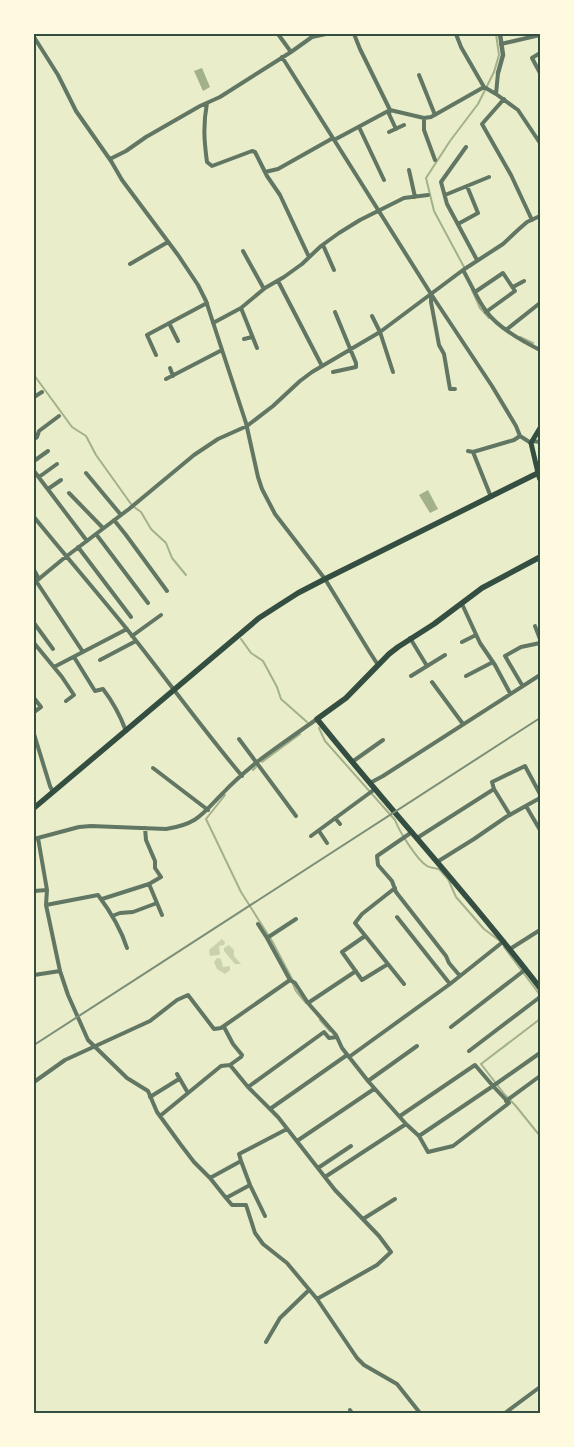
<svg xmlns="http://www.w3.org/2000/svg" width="574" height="1447" viewBox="0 0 574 1447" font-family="'Fira Sans Condensed',sans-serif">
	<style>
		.green { fill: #cad2ad }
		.water { fill: #a3b18a }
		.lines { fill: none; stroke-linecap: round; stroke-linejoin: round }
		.stream { stroke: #a3b18a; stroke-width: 2 }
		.minor { stroke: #617663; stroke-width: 4 }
		.tertiary { stroke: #617663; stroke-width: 4.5 }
		.secondary { stroke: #344e41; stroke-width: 5 }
		.primary { stroke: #344e41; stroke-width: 5.5 }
		.trunk { stroke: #344e41; stroke-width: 5.5 }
		.rail { stroke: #7c8e77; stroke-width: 2 }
		.neatline { fill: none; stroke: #344e41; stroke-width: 2 }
	</style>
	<rect width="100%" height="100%" fill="#e9edc9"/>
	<path class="green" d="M222 939 225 942 224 945 219 946 220 953 219 955 210 956 209 950Z
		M229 945 234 950V956L241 964H235L224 951V948Z
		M217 958 221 959 223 967 230 966V970L225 974 217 969 214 962Z"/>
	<path class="water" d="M202 68 210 87 203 91 194 71Z
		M428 490 438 509 430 513 419 495Z"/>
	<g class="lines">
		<path class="stream" d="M464 267 434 211 426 178 450 141 478 104 494 72 499 55 496 34
			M472 290 480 308 489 318
			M520 337 533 343
			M34 375 72 427 86 436 96 455 131 504
			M134 507 141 512 151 529 166 543 172 558 186 575
			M241 639 251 653 263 661 277 687 281 699 307 722
			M319 728 325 741 395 820C399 831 417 860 427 866 430 868 435 868 439 869L448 879 456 897 484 929 500 941
			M262 762 300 734
			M253 770 256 767
			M225 795 206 819 241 892 272 941 292 979
			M504 947 540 995
			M293 984 296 991 306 1003
			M540 1019 481 1064 505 1095 515 1105 540 1136
			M320 1020 330 1031"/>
		<path class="minor" d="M278 34 291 52
			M354 34 360 49 390 110 389 114 396 129
			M456 34 461 47 484 87 496 94
			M34 37 58 75 76 111 111 161 122 180 178 255 198 285 206 301 246 423 258 477 262 489 275 514 325 579 369 651 378 665
			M501 44 540 35
			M540 53 532 58 540 73
			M282 57 431 294 492 386 516 426 520 436
			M498 73 496 94 518 110 540 143
			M419 75 435 115
			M504 99 482 124 511 175 532 220
			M207 103C203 125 204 140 207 162L212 166 252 151 255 152 267 176 280 195 309 257
			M424 118V130L435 160
			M359 127 384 180
			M389 132 404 125
			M334 140 390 110 424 118 431 117 484 87
			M466 147 441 182 447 204 477 260
			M110 159 126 151 146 137 200 106 220 97 291 52 312 37 326 34
			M409 170 415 197
			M265 172 278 169 333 138
			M445 195 489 177
			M458 224 478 213 467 186
			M323 245 334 270
			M243 251 264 289
			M130 264 168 242
			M463 270C471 284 477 299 486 311 498 328 522 341 540 350
			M278 281 322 366
			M513 287 524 281
			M475 292 503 273 515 291 486 312
			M431 294V302L439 345 444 354 450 389H455
			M241 308 257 348
			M372 316 380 332 393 372
			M169 323 178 341
			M213 323 241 308 265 288 284 277 302 264 321 246 339 233 360 220 404 198 428 195
			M506 330 540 303
			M244 339 252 337
			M156 355 147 335 207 303
			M170 368 173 376
			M333 372 356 367V363L335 312
			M166 379 222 350
			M34 397 42 392
			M34 439 37 437 39 431 59 416
			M532 441 540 442
			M468 451 473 452 514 440 520 436 531 443
			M473 452 491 497
			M34 461 48 451
			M34 471 87 541
			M86 473 121 515
			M39 477 57 464
			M48 489 61 480
			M69 493 103 528
			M34 517C64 554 96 591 126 628 165 677 202 728 242 776
			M114 520 126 535 167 591
			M96 534 148 603
			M78 547 131 617
			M34 570 39 579
			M36 581 83 652
			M34 583 63 559 129 509 194 455 218 439 247 426 273 406 300 381 312 372 380 332 463 270 503 244 519 229 527 222 540 216
			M462 604 480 643 495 665 510 693
			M34 623 53 649
			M535 626 540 639
			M132 636 161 615
			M410 638 427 666
			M462 642 476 635
			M34 643 62 677 74 695 66 701
			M74 657 95 691 103 689C113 702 120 715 126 731
			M100 660 136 641
			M54 667 127 629
			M411 676 445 655
			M466 676 493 662
			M432 682 463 724
			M522 685 505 656 521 647 540 643
			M34 698 41 707 34 712
			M34 734 50 786 53 792
			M239 739 296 816
			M352 762 383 740
			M153 768 208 810
			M370 783 383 776 540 675
			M494 789 492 782 525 766 540 794
			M526 806 540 830
			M335 818 340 824
			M319 831 327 843
			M412 832 377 856 378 865 392 881 396 892 446 956 449 963 460 976
			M311 836 375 789
			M38 838 47 890 46 905 60 971 68 995 88 1040 127 1078 148 1091 157 1112 181 1145 194 1162 210 1178
			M417 838 494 789 510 815
			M34 839 79 827 91 826 166 829C198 824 202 814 223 793 233 782 246 771 257 762 277 747 297 733 317 719
			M437 862 474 839 506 817 540 798
			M149 884 162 915
			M395 888 362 914 355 923 404 984
			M34 891 47 890
			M102 899 149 884 161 877 155 868V861L146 840 145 828
			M46 905 98 895C110 911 121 929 127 948
			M112 916 120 913 133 912 157 903
			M397 917 450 984
			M296 919 267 938 290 980 295 983 308 1003 336 1035 342 1048 368 1081 406 1124
			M258 924 267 938
			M365 936 342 952 362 980 388 964
			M510 949 540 930
			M34 975 60 971
			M308 1003 356 971
			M224 1027 233 1044 242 1055 241 1057 230 1065 248 1087
			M451 1027 526 969
			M469 1051 540 997
			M349 1057 450 984 504 941
			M177 1074 188 1093
			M368 1081 417 1046
			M34 1082 65 1060 150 1021 177 1000 188 995 214 1029 221 1028 290 980
			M150 1097 179 1079
			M506 1101 540 1076
			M270 1109 347 1055
			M160 1116 221 1066 230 1065
			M400 1116 475 1065 493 1086 419 1136
			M297 1141 374 1089
			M241 1161 250 1185 226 1198 210 1178 241 1161 239 1154 287 1129
			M318 1168 351 1146
			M325 1177 406 1124 419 1136 428 1152 453 1146 509 1103 493 1086 540 1053
			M250 1185 265 1216
			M226 1198 232 1205H246L255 1233 263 1244 287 1263 317 1299 357 1358 364 1365 397 1384 420 1413
			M363 1219 395 1199
			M317 1299 377 1265 391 1252 379 1236 335 1190 278 1117 248 1087 324 1032 329 1038 337 1037
			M266 1342 280 1318 309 1290
			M350 1410 352 1413
			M505 1413 540 1387"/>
		<path class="tertiary" d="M498 73 503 55 500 34"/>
		<path class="secondary" d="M538 473 531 443 540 428"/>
		<path class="primary" d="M538 473 540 479
			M540 557 482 588 434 624 398 647 389 654 346 698 317 719C390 810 469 895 540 988"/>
		<path class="trunk" d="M34 808 259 618 298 593 325 579 540 472"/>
		<path class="rail" d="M34 1045 540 718"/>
	</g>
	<rect width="574" height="1447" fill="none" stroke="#fefae0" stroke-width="70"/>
	<rect x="35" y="35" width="504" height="1377" class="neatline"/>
</svg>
